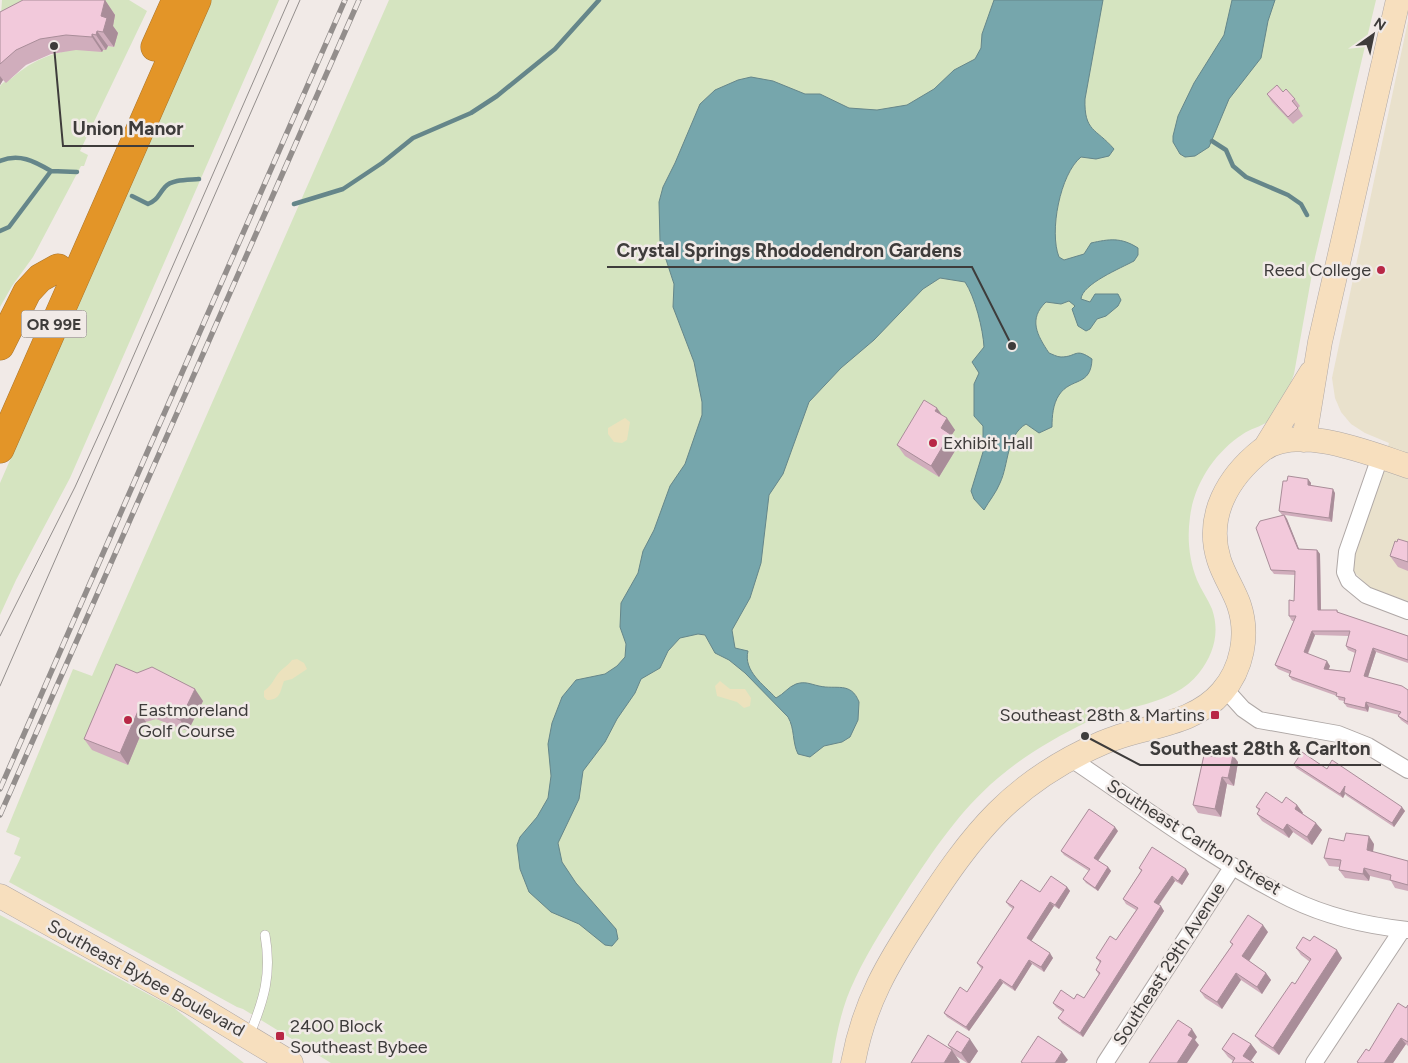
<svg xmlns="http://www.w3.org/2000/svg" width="1408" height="1063" viewBox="0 0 1408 1063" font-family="Figtree,sans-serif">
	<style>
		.education { fill: #e9e1cc }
		.green { fill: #d5e4c0 }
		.sand { fill: #ece2bd }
		.water { fill: #76a6ac; stroke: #65868a }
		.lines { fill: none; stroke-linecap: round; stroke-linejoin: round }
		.stream { stroke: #65868a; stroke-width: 4.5 }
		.lane-casing { stroke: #afa8a6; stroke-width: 10 }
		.street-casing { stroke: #afa8a6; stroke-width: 18 }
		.secondary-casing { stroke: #afa8a6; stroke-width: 25 }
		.highway-casing { stroke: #a9762f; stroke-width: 29 }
		.lane { stroke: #fff; stroke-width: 9 }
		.street { stroke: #fff; stroke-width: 16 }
		.secondary { stroke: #f7dfbe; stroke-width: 24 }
		.highway { stroke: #e39528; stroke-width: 28 }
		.tram { stroke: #938e8c; stroke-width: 1 }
		.rail-casing { stroke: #938e8c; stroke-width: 5.5 }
		.rail { stroke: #f1eae7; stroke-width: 4; stroke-dasharray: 11; stroke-linecap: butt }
		.wall { fill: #d0adbc; fill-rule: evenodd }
		.shaded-wall { fill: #a98d99 }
		.building { fill: #f2c9db; stroke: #a98d99; fill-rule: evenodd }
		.poi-dot { fill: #b82746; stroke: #f1eae7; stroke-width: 2 }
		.labels { text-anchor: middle; stroke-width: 5; stroke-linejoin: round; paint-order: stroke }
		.shield { fill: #f1eae7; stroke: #74706f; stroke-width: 1 }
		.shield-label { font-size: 16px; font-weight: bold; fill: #3e3c3b }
		.poi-label { font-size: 18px; fill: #3e3c3b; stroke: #f1eae7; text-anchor: start }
		.street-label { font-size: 18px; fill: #3e3c3b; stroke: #f1eae7 }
		.leader { fill: none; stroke: #3e3c3b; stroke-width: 2 }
		.callout-dot { fill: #3e3c3b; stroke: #f1eae7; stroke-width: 2 }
		.callout-label { font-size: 19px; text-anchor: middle; font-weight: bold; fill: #3e3c3b; stroke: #f1eae7; stroke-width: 5; stroke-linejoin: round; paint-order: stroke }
	</style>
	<rect width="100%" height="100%" fill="#f1eae7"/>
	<path class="education" d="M1408 21V601L1370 588 1354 572V553L1389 443 1365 433 1351 424 1341 412 1335 398 1332 378Z"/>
	<path class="green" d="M2 0H129L147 11 80 151 88 155 84 166H81L33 257 12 286 0 307V86C4 81 6 82 12 78 38 55 71 45 106 50L108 46 114 47 117 33H0Z
		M211 0H279L70 478 16 580 0 615V483Z
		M389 0H1376L1315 257 1294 374C1288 390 1282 411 1267 422 1260 427 1250 429 1243 434 1215 452 1194 484 1190 517 1187 538 1189 560 1197 580 1201 590 1208 599 1212 609 1220 632 1214 654 1199 673 1172 707 1123 705 1087 722 1056 737 1025 755 998 778 960 810 933 851 906 892 888 920 869 949 855 979 842 1005 836 1035 832 1063H331L243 1009 237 1007 9 882 21 857 14 854 20 838 6 832 73 669 92 676Z
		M0 915 174 1008 244 1063H0Z"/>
	<path class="sand" d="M625 418 630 422 627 440 622 443 614 442 608 434V428Z
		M297 659 304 663 307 669 292 679 284 681C280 691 281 700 267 700L264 697V691C271 686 273 681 277 675 281 669 288 666 292 660Z
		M720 681 730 689H745L751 698 750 706 744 708 737 702 717 696 715 686Z"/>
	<path class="water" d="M994 0H1103L1085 99C1084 132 1096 128 1114 149L1109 156 1096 159 1081 157C1060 174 1049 232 1059 257L1064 260 1084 254 1091 243C1109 239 1121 237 1138 248V255L1134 261C1121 268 1082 284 1081 299L1090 302 1095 294H1118L1121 300 1118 306 1106 316 1097 319 1090 329 1086 331 1078 326 1072 309 1075 306 1069 301 1061 304 1046 302C1028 319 1037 335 1049 353 1052 354 1057 357 1061 357 1077 357 1075 347 1092 359 1091 387 1071 377 1059 395 1053 404 1052 416 1052 427L1039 433 1026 424C1006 436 1009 464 1000 483 996 493 989 501 984 510L974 499 971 491 983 452V426L974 416V384L979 373 972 362 984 347C983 329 975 297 965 282L940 278 923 289 874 340 841 368 809 402 783 474 769 495 761 563 750 598 732 630 735 648 748 651C743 671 764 685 776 698 784 694 788 687 796 684 805 681 810 684 819 686 836 690 851 681 859 702L858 720 850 737 842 742 824 746 810 757 798 754C792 742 795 729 788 717L745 673 729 660 715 653 705 635 698 634 680 638 668 651 660 668 641 679 635 693 617 719 605 742 583 771 579 799 558 843 562 862 576 883 616 929 618 939 612 946 605 945 579 924 551 912 529 892 520 869 517 845 520 837 537 817 548 798 551 776 548 744 552 723 562 697 576 680 605 674 617 666 625 657 626 644 620 627 621 603 638 573 643 551 654 530 670 486 685 464 702 415V402L694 362 673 307 674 284 660 241 659 202 663 187 675 163 700 104 715 90 738 80 751 77 773 81 805 94H820L849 108 877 110 907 105 934 89 954 70 975 59 981 48 982 34Z
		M1232 0H1275L1268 21 1261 58 1229 99 1209 147 1195 156 1185 157 1180 154 1173 142V136L1178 116 1194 83 1224 35Z"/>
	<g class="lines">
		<path class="stream" d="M1212 141 1226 150 1233 166 1246 177 1288 195 1301 204 1307 215
			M0 161C19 153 34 161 51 171
			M132 196 148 204C158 200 158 195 165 187 172 179 188 180 199 179
			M294 204 343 189 382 163 413 138 471 113 497 96 555 49 599 0
			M0 231 9 227 51 171 77 172"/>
		<defs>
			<path id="lane" d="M249 1036C264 1000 272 974 265 935"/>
			<path id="street" d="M1380 457 1347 552 1345 572 1349 581 1366 595 1408 611
				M1225 689 1243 709 1259 720 1338 734 1368 746 1408 770
				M1070 758C1142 806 1213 860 1291 899 1326 916 1369 926 1408 930
				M1105 1063 1233 866
				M1314 1063 1402 930"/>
			<path id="secondary" d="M1304 440 1320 342 1398 0
				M1265 448 1311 373
				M0 896 190 1002 291 1063
				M853 1063C864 1003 888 963 921 913 973 833 1012 782 1102 743 1142 725 1192 727 1222 692 1242 669 1249 635 1239 605 1234 590 1224 576 1219 560 1205 516 1228 477 1262 450 1298 423 1371 454 1408 466"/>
			<path id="highway" d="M155 47 176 0
				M0 346 27 292 40 278 58 268
				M0 449 197 0"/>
		</defs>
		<use href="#lane" class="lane-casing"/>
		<use href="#street" class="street-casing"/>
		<use href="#secondary" class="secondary-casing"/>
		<use href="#highway" class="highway-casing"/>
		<use href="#lane" class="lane"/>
		<use href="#street" class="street"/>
		<use href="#secondary" class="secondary"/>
		<use href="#highway" class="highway"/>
		<path class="tram" d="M0 636 75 487 105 421 289 0
			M0 686 300 0"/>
		<defs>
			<path id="rail" d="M0 789 345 0
				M0 815 359 0"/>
		</defs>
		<use href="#rail" class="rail-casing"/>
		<use href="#rail" class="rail"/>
	</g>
	<path class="wall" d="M105 0 115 15 113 26 118 33 114 47 108 46 106 50H103L102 52 76 50 51 54 26 65 6 83 3 80 0 85V12Z
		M1283 92 1295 99 1300 106 1298 108 1303 116 1293 124 1272 102 1267 94Z
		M942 416 955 430 951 436 958 446 939 477 905 456 897 445Z
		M1308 479 1311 483V485L1335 493 1332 522 1285 515 1287 519 1299 549 1317 550 1320 554 1321 610H1337L1339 613 1408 636V663L1376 652 1368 677 1408 690V725L1401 720 1398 716 1399 715 1369 707 1368 712 1347 707 1344 703V701L1339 700 1337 696 1292 680 1289 676 1290 674 1278 669 1275 665 1294 621H1292L1289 616 1294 601 1295 575 1274 574 1271 570 1283 515H1282L1279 511 1287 481ZM1315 635 1349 636 1346 646 1348 650 1355 653 1350 672 1329 669 1330 666 1308 654Z
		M1397 542H1408V571L1398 567 1390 556Z
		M116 664 203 701 188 731 156 719 146 722 128 765 92 750 84 739Z
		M1204 755 1238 762 1234 786 1227 784 1221 817 1198 813 1193 805Z
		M1294 764 1327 769 1405 811 1394 827 1347 796 1345 794 1343 798 1296 768Z
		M1282 803 1297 805 1303 813H1302L1322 830 1312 845 1293 832 1289 838 1262 821 1257 814 1259 811 1256 807Z
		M1118 831 1098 861 1108 867 1111 871 1098 891 1086 883 1083 879 1089 871 1064 855 1061 851Z
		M1344 841 1374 844 1373 852 1408 861V891L1395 888 1391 881 1370 876 1369 881 1345 878 1339 870 1340 867 1329 866 1324 858Z
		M1139 868 1189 874 1182 885 1175 881 1159 905 1164 911 1083 1037 1062 1023 1058 1018 1063 1012 1056 1007 1053 1003 1074 999 1084 998 1099 975 1096 970 1100 963 1096 958 1116 940 1136 910 1126 904 1123 899 1141 871Z
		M1067 887 1070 891 1059 909 1054 906 1031 941 1053 958 1044 972 1032 964 1015 991 1003 983 969 1031 947 1017 944 1013 967 992 982 969 980 967 977 963 1013 909 1009 906 1006 902 1040 892Z
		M1268 932 1249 961 1266 973 1271 980 1262 994 1241 980 1222 1009 1205 998 1200 991 1232 945 1230 942Z
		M1310 941 1342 958 1279 1055 1261 1043 1255 1036 1295 984 1310 962 1301 955 1296 948Z
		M1408 1005V1046L1406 1044 1393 1063H1358L1357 1062 1369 1051Z
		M1251 1044 1257 1052 1251 1061H1233L1228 1057 1222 1049Z
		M948 1045 978 1051 970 1063H967L956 1056Z"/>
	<path class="shaded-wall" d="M105 0 115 15 113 26 118 33 114 47 103 32 101 16Z
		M97 31 108 46 106 50 96 35Z
		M92 34 103 50 102 52 92 37Z
		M0 76 3 80 0 85Z
		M937 408 945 419 935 411Z
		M947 418 955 430 951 436 958 446 939 477 931 466 941 428Z
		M1308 479 1311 483 1310 489 1308 485Z
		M1333 489 1335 493 1332 522 1329 518Z
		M1284 515 1287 519 1301 554 1298 549Z
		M1317 550 1320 554 1321 614 1318 610Z
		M1312 631 1315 635 1306 657 1304 652Z
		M1373 648 1376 652 1367 680 1364 676Z
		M1327 661 1330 666 1327 673 1324 669Z
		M195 689 203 701 188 731 180 720Z
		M1366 702 1369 707 1368 712 1365 708Z
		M138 711 146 722 128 765 120 753Z
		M1233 755 1238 762 1234 786 1228 778Z
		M1222 777 1227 784 1221 817 1215 809Z
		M1345 786 1344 792 1345 794 1343 798 1340 794Z
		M1297 805 1303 813 1300 816 1295 809Z
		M1402 807 1405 811 1394 827 1392 823Z
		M1316 823 1322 830 1312 845 1307 837Z
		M1287 824 1293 832 1289 838 1283 830Z
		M1115 827 1118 831 1097 862 1094 858Z
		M1369 836 1374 844 1372 858 1367 850Z
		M1108 867 1111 871 1098 891 1095 888Z
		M1364 868 1370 876 1369 881 1363 874Z
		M1186 869 1189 874 1182 885 1178 881Z
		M1172 876 1175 881 1157 907 1154 902Z
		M1067 887 1070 891 1059 909 1055 905Z
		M1050 902 1054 906 1030 943 1027 938Z
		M1161 906 1164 911 1083 1037 1080 1033Z
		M1263 925 1268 932 1247 964 1242 956Z
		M1337 950 1342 958 1279 1055 1273 1048Z
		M1050 953 1053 958 1044 972 1041 967Z
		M1029 960 1032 964 1015 991 1012 987Z
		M1236 973 1241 980 1222 1009 1217 1002Z
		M1266 973 1271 980 1262 994 1257 987Z
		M1000 979 1003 983 969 1031 966 1027Z
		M1192 1029 1197 1037 1195 1040 1199 1045 1187 1063H1177L1188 1035Z
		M1401 1038 1406 1044 1393 1063H1384Z
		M970 1039 978 1051 970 1063H968L961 1053Z
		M1251 1044 1257 1052 1249 1063 1243 1056Z
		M952 1050 960 1062 959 1063H944Z
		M1062 1052 1068 1060 1065 1063H1055Z"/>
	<path class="building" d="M23 0H105L101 16 107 18 103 32 97 31 96 35 92 34V37L66 35 40 39 16 50 0 64V12Z
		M1277 85 1283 92 1286 89 1295 99 1292 101 1298 108 1288 117 1267 94Z
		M924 400 937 408 935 411 947 418 941 428 950 434 931 466 897 445Z
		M1288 476 1308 479V485L1333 489 1329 518 1279 511 1283 481H1287Z
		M1284 515 1298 549 1317 550 1318 610H1337V612L1408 636V660L1373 648 1364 676 1402 686 1408 690V722L1398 716 1401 712 1366 702 1365 708 1344 703 1345 698 1336 696 1337 693 1289 676 1291 671 1275 665 1296 616H1289V600L1294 601 1295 571 1271 570 1256 528 1260 521ZM1312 631H1350L1346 646 1356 650 1350 672 1324 669 1327 661 1304 652Z
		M1398 539 1408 542V562L1390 556 1395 541 1397 542Z
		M116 664 137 673 152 667 195 689 180 720 148 707 138 711 120 753 84 739Z
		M1217 751 1233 755 1228 778 1222 777 1215 809 1193 805 1204 755 1216 757Z
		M1302 752 1327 769 1332 760 1402 807 1392 823 1344 792 1345 786 1340 794 1294 764Z
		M1266 792 1282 803 1286 797 1297 805 1295 809 1316 823 1307 837 1287 824 1283 830 1257 814 1260 809 1256 807Z
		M1089 809 1115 827 1094 858 1108 867 1095 888 1083 879 1090 869 1061 851Z
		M1346 833 1369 836 1367 850 1408 861V885L1390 880 1391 875 1364 868 1363 874 1339 870 1341 860 1324 858 1329 838 1344 841Z
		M1152 847 1186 869 1178 881 1172 876 1154 902 1161 906 1080 1033 1058 1018 1064 1010 1053 1003 1061 990 1074 999 1077 994 1084 998 1100 973 1096 970 1101 961 1096 958 1110 936 1116 940 1138 908 1123 899 1142 870 1139 868Z
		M1051 876 1067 887 1055 905 1050 902 1027 938 1050 953 1041 967 1029 960 1012 987 1000 979 966 1027 944 1013 960 987 967 992 983 967 977 963 1014 907 1006 902 1021 880 1040 892Z
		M1248 915 1263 925 1242 956 1266 973 1257 987 1236 973 1217 1002 1200 991 1233 944 1230 942Z
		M1314 936 1337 950 1273 1048 1255 1036 1292 982 1295 984 1311 959 1296 948 1303 937 1310 941Z
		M1398 1003 1406 1008 1408 1005V1042L1401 1038 1384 1063H1359L1357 1062 1366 1049 1369 1051Z
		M1178 1020 1192 1029 1188 1035 1193 1038 1177 1063H1149Z
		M957 1031 970 1039 961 1053 948 1045Z
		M1233 1033 1251 1044 1243 1056 1254 1063H1232L1235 1058 1222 1049Z
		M928 1035 952 1050 944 1063H911Z
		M1038 1036 1062 1052 1055 1063H1023L1021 1062Z"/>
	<g class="poi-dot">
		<circle cx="1381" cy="270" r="5"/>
		<circle cx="933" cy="443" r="5"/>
		<rect x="1210" y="710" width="10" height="10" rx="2.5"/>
		<circle cx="128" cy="720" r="5"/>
		<rect x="275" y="1031" width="10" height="10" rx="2.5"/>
	</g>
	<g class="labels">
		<rect class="shield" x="21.5" y="310.5" width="65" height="27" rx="4"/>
		<g class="shield-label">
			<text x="54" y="330">OR 99E</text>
		</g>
		<g class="poi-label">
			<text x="1371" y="276" text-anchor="end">Reed College</text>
			<text x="943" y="449">Exhibit Hall</text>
			<text x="138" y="716">Eastmoreland<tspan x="138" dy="21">Golf Course</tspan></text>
			<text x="1205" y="721" text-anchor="end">Southeast 28th &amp; Martins</text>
			<text x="290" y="1032">2400 Block<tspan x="290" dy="21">Southeast Bybee</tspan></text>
		</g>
		<g class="street-label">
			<text transform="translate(1194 837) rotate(32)" y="6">Southeast Carlton Street</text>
			<text transform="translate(1169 964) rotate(-57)" y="6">Southeast 29th Avenue</text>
			<text transform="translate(146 978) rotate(29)" y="6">Southeast Bybee Boulevard</text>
		</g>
	</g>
	<path class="leader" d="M54 46L63 146H194M1012 346L972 267H607M1085 736L1140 765H1381"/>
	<g class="callout-dot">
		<circle cx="54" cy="46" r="5"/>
		<circle cx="1012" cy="346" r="5"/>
		<circle cx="1085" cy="736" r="5"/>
	</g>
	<g class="callout-label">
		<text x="128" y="135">Union Manor</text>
		<text x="789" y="257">Crystal Springs Rhododendron Gardens</text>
		<text x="1260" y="755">Southeast 28th &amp; Carlton</text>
	</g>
	<g transform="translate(1373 35) rotate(33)" stroke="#f1eae7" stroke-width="4" paint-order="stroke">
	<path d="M0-4L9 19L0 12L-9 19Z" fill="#3e3c3b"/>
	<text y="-8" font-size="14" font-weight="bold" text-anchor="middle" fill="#3e3c3b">N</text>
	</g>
</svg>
